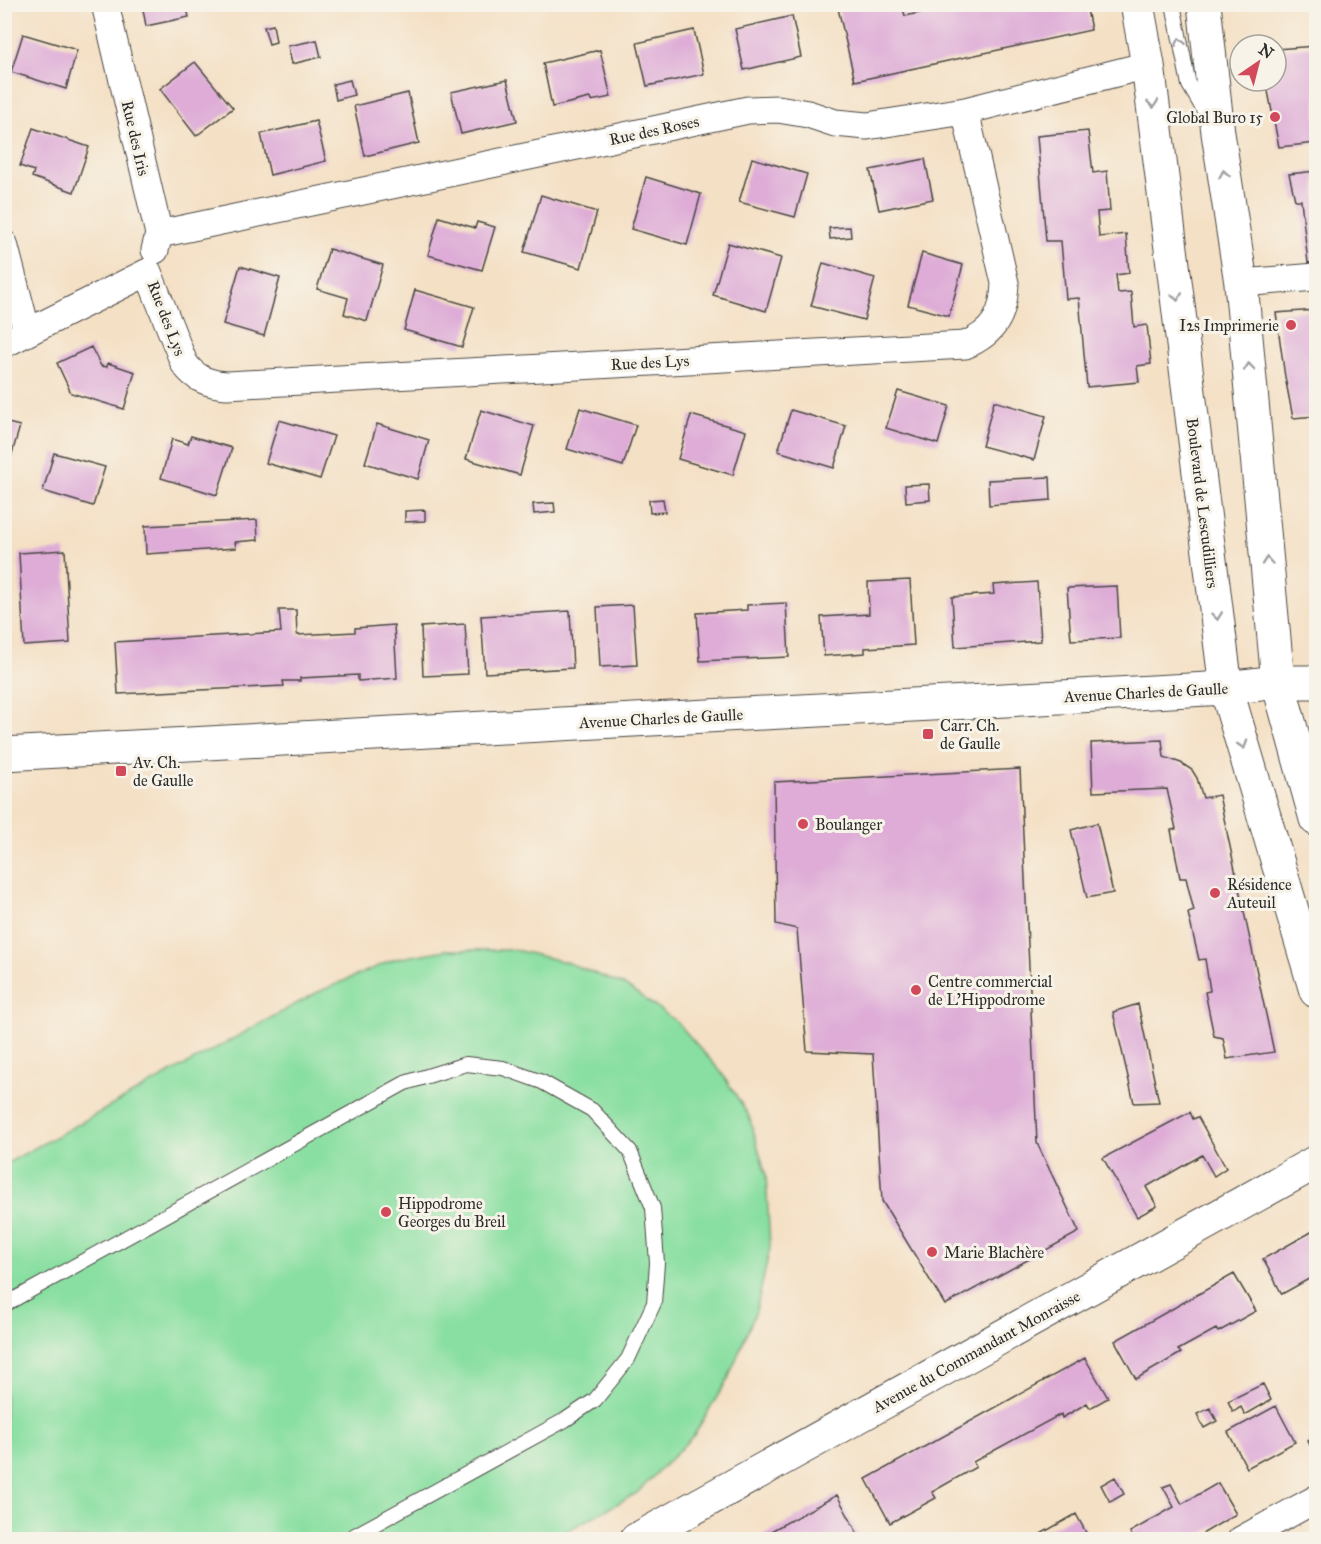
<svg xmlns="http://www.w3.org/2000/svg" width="1321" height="1544" viewBox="0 0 1321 1544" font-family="'IM FELL Great Primer',serif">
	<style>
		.green { fill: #89dfa1; stroke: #5a8566; stroke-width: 1.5 }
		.building { fill: #deacd7 }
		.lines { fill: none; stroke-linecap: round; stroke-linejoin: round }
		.lane-casing { stroke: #494642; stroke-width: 16 }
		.street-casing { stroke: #494642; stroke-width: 29 }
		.secondary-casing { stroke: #494642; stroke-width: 35 }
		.primary-casing { stroke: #494642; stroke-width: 35 }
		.lane { stroke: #fff; stroke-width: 14 }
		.street { stroke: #fff; stroke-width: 27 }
		.secondary { stroke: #fff; stroke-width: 33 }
		.primary { stroke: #fff; stroke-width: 33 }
		.oneway { stroke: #a0a0a0 }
		.poi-dot { fill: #d1495b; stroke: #f7f3e8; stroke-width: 2 }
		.labels { text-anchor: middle; stroke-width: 6; stroke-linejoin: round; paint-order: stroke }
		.poi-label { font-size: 16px; fill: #2b2b2b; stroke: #f7f3e8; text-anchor: start }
		.street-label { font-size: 16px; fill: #2b2b2b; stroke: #f7f3e8 }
	</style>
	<rect width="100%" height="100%" fill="#f7f3e8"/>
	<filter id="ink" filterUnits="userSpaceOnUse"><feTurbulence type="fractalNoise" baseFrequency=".0167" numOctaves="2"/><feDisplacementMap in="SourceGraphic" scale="12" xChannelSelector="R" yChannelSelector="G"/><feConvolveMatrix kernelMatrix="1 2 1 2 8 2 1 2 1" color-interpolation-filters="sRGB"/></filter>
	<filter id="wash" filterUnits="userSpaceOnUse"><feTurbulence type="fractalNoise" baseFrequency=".008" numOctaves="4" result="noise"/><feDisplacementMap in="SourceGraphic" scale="24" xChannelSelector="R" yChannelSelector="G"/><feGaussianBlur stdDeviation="1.35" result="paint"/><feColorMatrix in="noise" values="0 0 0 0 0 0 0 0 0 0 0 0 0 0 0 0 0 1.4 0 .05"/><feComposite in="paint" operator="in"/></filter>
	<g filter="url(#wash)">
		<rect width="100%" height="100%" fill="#f4e0c5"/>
		<path class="green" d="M446 950H515L566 962 626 986 677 1022 721 1072 749 1116 766 1175 770 1248 756 1311 728 1379 694 1435 637 1493 552 1539H5L4 1165 316 993 395 959Z"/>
		<g id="blocks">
			<path class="building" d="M142 4H186L189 17 146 26Z
				M837 4H902L905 16 960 4H1086L1091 30 855 81Z
				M792 16 801 57 744 70 735 29Z
				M273 25 276 42 269 44 264 27Z
				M694 30 704 74 647 86 637 43Z
				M23 34 77 50 66 89 11 72Z
				M317 40 321 57 292 64 288 46Z
				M1316 46V143L1279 147 1266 81H1276V49Z
				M600 50 611 97 591 101 590 98 552 107 543 63Z
				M195 62 233 108 196 136 160 89Z
				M350 80 354 95 336 100 333 84Z
				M507 80 517 121 461 134 451 92Z
				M408 93 419 143 365 156 354 106Z
				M316 121 326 161 270 175 261 134Z
				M33 128 89 147 74 192 32 177 34 171 20 166Z
				M1088 131 1093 173 1107 171 1110 211 1097 212 1099 237 1126 234 1129 273 1116 275 1118 293 1131 292 1134 327 1147 325 1151 364 1137 366 1139 382 1087 387 1079 298 1066 299 1061 241H1046L1037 136Z
				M752 158 807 174 795 217 739 202Z
				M925 159 933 199 879 210 870 170Z
				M1316 171V262L1308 263 1301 200H1295L1289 174Z
				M646 177 701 194 687 245 631 229Z
				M541 195 597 212 581 268 524 252Z
				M439 217 475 228 477 222 495 227 482 270 428 255Z
				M850 227 851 237 830 239 829 228Z
				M728 243 781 258 766 311 713 295Z
				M329 249 383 265 367 321 344 314 348 298 317 289Z
				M922 253 963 265 949 316 908 305Z
				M823 263 875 278 864 320 811 306Z
				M240 266 280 278 264 336 223 324Z
				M415 290 474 307 462 347 404 330Z
				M1316 310V416L1293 418 1285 377 1276 313Z
				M91 347 101 366 107 367 108 363 135 372 124 409 71 393 57 363Z
				M898 391 949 406 938 444 886 428Z
				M994 401 1046 416 1034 460 982 446Z
				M580 408 636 425 623 466 567 449Z
				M481 410 534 426 520 475 466 459Z
				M791 410 846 426 834 468 778 451Z
				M691 415 746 431 733 475 678 459Z
				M279 420 334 436 320 479 266 463Z
				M4 422 20 426 5 478H4Z
				M377 424 429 440 418 479 365 463Z
				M191 436 232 448 217 495 161 478 172 439 188 444Z
				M54 453 105 467 93 506 43 491Z
				M1050 477 1051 500 989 505 988 480Z
				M929 484 930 500 906 502 905 485Z
				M663 499 665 512 650 513 649 500Z
				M554 503 555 512 534 514 533 504Z
				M425 510V521L405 522V511Z
				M257 520 258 540 235 542 236 548 146 554 145 526Z
				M65 550 70 643 24 646 19 553Z
				M910 580 914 645 865 648V653L824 656 821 617 869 614 868 582Z
				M1037 582 1041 641 955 647 952 597 994 594 993 585Z
				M1117 586 1120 638 1071 640 1067 588Z
				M786 603 789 657 700 661 697 613 747 610V605Z
				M633 605 637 665 600 667 597 607Z
				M279 610H296L297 635 355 632V628L394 625 397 678 358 681V675L300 678V681H283L284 686 118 694 115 642 281 632Z
				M570 611 573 668 485 673 481 616Z
				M465 624 468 674 423 676 421 627Z
				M1162 740 1164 757 1181 763 1192 770 1197 778 1203 798 1219 795 1274 1052 1227 1059 1223 1038 1214 1036 1205 992 1210 991 1205 959 1199 960 1188 913 1194 911 1186 878H1180L1171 830 1176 829 1167 789 1093 792 1091 743Z
				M1020 769 1037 1143 1079 1232 945 1305 882 1201 873 1054 807 1051 797 929 776 924 774 782Z
				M1097 823 1113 893 1087 898 1071 830Z
				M1138 1004 1159 1102 1134 1103 1113 1012Z
				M1190 1112 1193 1119 1198 1117 1226 1168 1214 1176 1202 1155 1146 1187 1157 1206 1137 1217 1103 1158Z
				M1315 1230 1316 1234V1275L1282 1294 1263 1259Z
				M1234 1274 1256 1311 1218 1332 1216 1329 1178 1350 1181 1353 1136 1379 1115 1341Z
				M1085 1358 1108 1398 1090 1408 1087 1403 1062 1418 1061 1414 973 1462 976 1467 932 1492 936 1498 890 1523 866 1479Z
				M1263 1384 1271 1400 1245 1415 1241 1407 1233 1412 1228 1401Z
				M1276 1406 1295 1442 1247 1468 1228 1432Z
				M1210 1408 1217 1421 1204 1428 1197 1414Z
				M1316 1436V1458L1308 1441Z
				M1115 1477 1124 1494 1110 1502 1101 1485Z
				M1218 1483 1236 1514 1192 1540H1134L1130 1532 1174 1507 1163 1487 1171 1484 1182 1504Z
				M837 1495 861 1540H756L760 1537Z
				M1076 1514 1090 1540H1030Z"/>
		</g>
	</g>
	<g filter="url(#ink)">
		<use href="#blocks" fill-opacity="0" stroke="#494642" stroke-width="1.5"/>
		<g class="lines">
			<defs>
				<path id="lane" d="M1173 4 1189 85 1206 114
					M4 1305 405 1083 466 1064 503 1068 542 1082 592 1110 630 1151 653 1208 657 1263 654 1303 628 1359 595 1400 565 1420 346 1540"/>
				<path id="street" d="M105 4 159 234 155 250
					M159 234 748 110 778 109 808 114 835 123 867 126 965 111 1148 65
					M4 244 27 332
					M148 272 184 363C195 379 209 384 227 385L965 345C994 333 1004 315 1005 283L965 111
					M1241 283 1316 277
					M4 344 148 272
					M1241 1540 1316 1499"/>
				<path id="secondary" d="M4 754 1226 688 1278 682H1316
					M636 1540 1316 1162"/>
				<path id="primary" d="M1137 4 1148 65 1226 688 1316 991
					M1204 4 1218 133 1241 283 1278 682 1316 819"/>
			</defs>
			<use href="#lane" class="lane-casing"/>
			<use href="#street" class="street-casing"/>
			<use href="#secondary" class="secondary-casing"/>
			<use href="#primary" class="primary-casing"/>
			<use href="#lane" class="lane"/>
			<use href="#street" class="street"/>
			<use href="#secondary" class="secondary"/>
			<use href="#primary" class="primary"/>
		</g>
		<defs><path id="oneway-chevron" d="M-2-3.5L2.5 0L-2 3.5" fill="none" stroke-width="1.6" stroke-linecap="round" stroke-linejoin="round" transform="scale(1.5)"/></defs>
		<g class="oneway">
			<use href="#oneway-chevron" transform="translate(1180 42) rotate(-101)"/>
			<use href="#oneway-chevron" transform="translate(1153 104) rotate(83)"/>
			<use href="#oneway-chevron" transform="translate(1224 174) rotate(-99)"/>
			<use href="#oneway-chevron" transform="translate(1177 297) rotate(83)"/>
			<use href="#oneway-chevron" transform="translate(1249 367) rotate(-95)"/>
			<use href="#oneway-chevron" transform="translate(1267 561) rotate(-95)"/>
			<use href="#oneway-chevron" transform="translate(1217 616) rotate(83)"/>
			<use href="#oneway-chevron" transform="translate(1243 745) rotate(73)"/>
		</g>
	</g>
	<g class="poi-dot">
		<circle cx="1275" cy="117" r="6"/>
		<circle cx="1291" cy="325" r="6"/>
		<rect x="922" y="728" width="12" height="12" rx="3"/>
		<rect x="115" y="765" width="12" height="12" rx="3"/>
		<circle cx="803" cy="824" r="6"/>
		<circle cx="1215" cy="893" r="6"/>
		<circle cx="916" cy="990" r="6"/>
		<circle cx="386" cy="1212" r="6"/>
		<circle cx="932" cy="1252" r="6"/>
	</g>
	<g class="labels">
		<g class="poi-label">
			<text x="1263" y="123" text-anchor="end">Global Buro 15</text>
			<text x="1279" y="331" text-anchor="end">I2s Imprimerie</text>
			<text x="940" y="731">Carr. Ch.<tspan x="940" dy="18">de Gaulle</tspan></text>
			<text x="133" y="768">Av. Ch.<tspan x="133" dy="18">de Gaulle</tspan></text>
			<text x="815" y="830">Boulanger</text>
			<text x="1227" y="890">Résidence<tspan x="1227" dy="18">Auteuil</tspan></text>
			<text x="928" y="987">Centre commercial<tspan x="928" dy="18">de L’Hippodrome</tspan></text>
			<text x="398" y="1209">Hippodrome<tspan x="398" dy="18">Georges du Breil</tspan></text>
			<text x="944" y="1258">Marie Blachère</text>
		</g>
		<g class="street-label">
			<text transform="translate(654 130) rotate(-12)" y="6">Rue des Roses</text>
			<text transform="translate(136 138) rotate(77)" y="6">Rue des Iris</text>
			<text transform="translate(167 318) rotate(69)" y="6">Rue des Lys</text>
			<text transform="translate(650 362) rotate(-3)" y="6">Rue des Lys</text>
			<text transform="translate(1203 503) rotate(83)" y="6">Boulevard de Lescudilliers</text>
			<text transform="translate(1146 692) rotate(-3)" y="6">Avenue Charles de Gaulle</text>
			<text transform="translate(661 718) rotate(-3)" y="6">Avenue Charles de Gaulle</text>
			<text transform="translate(976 1351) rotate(-29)" y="6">Avenue du Commandant Monraisse</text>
		</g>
	</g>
	<rect width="1321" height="1544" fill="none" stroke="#f7f3e8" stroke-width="24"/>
	<g transform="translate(1258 63) rotate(35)"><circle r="28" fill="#f7f3e8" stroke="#a5a39c" stroke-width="1.5"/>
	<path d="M0-4.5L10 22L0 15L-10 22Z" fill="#d1495b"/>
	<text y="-9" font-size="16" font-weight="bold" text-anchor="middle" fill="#2b2b2b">N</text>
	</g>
</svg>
